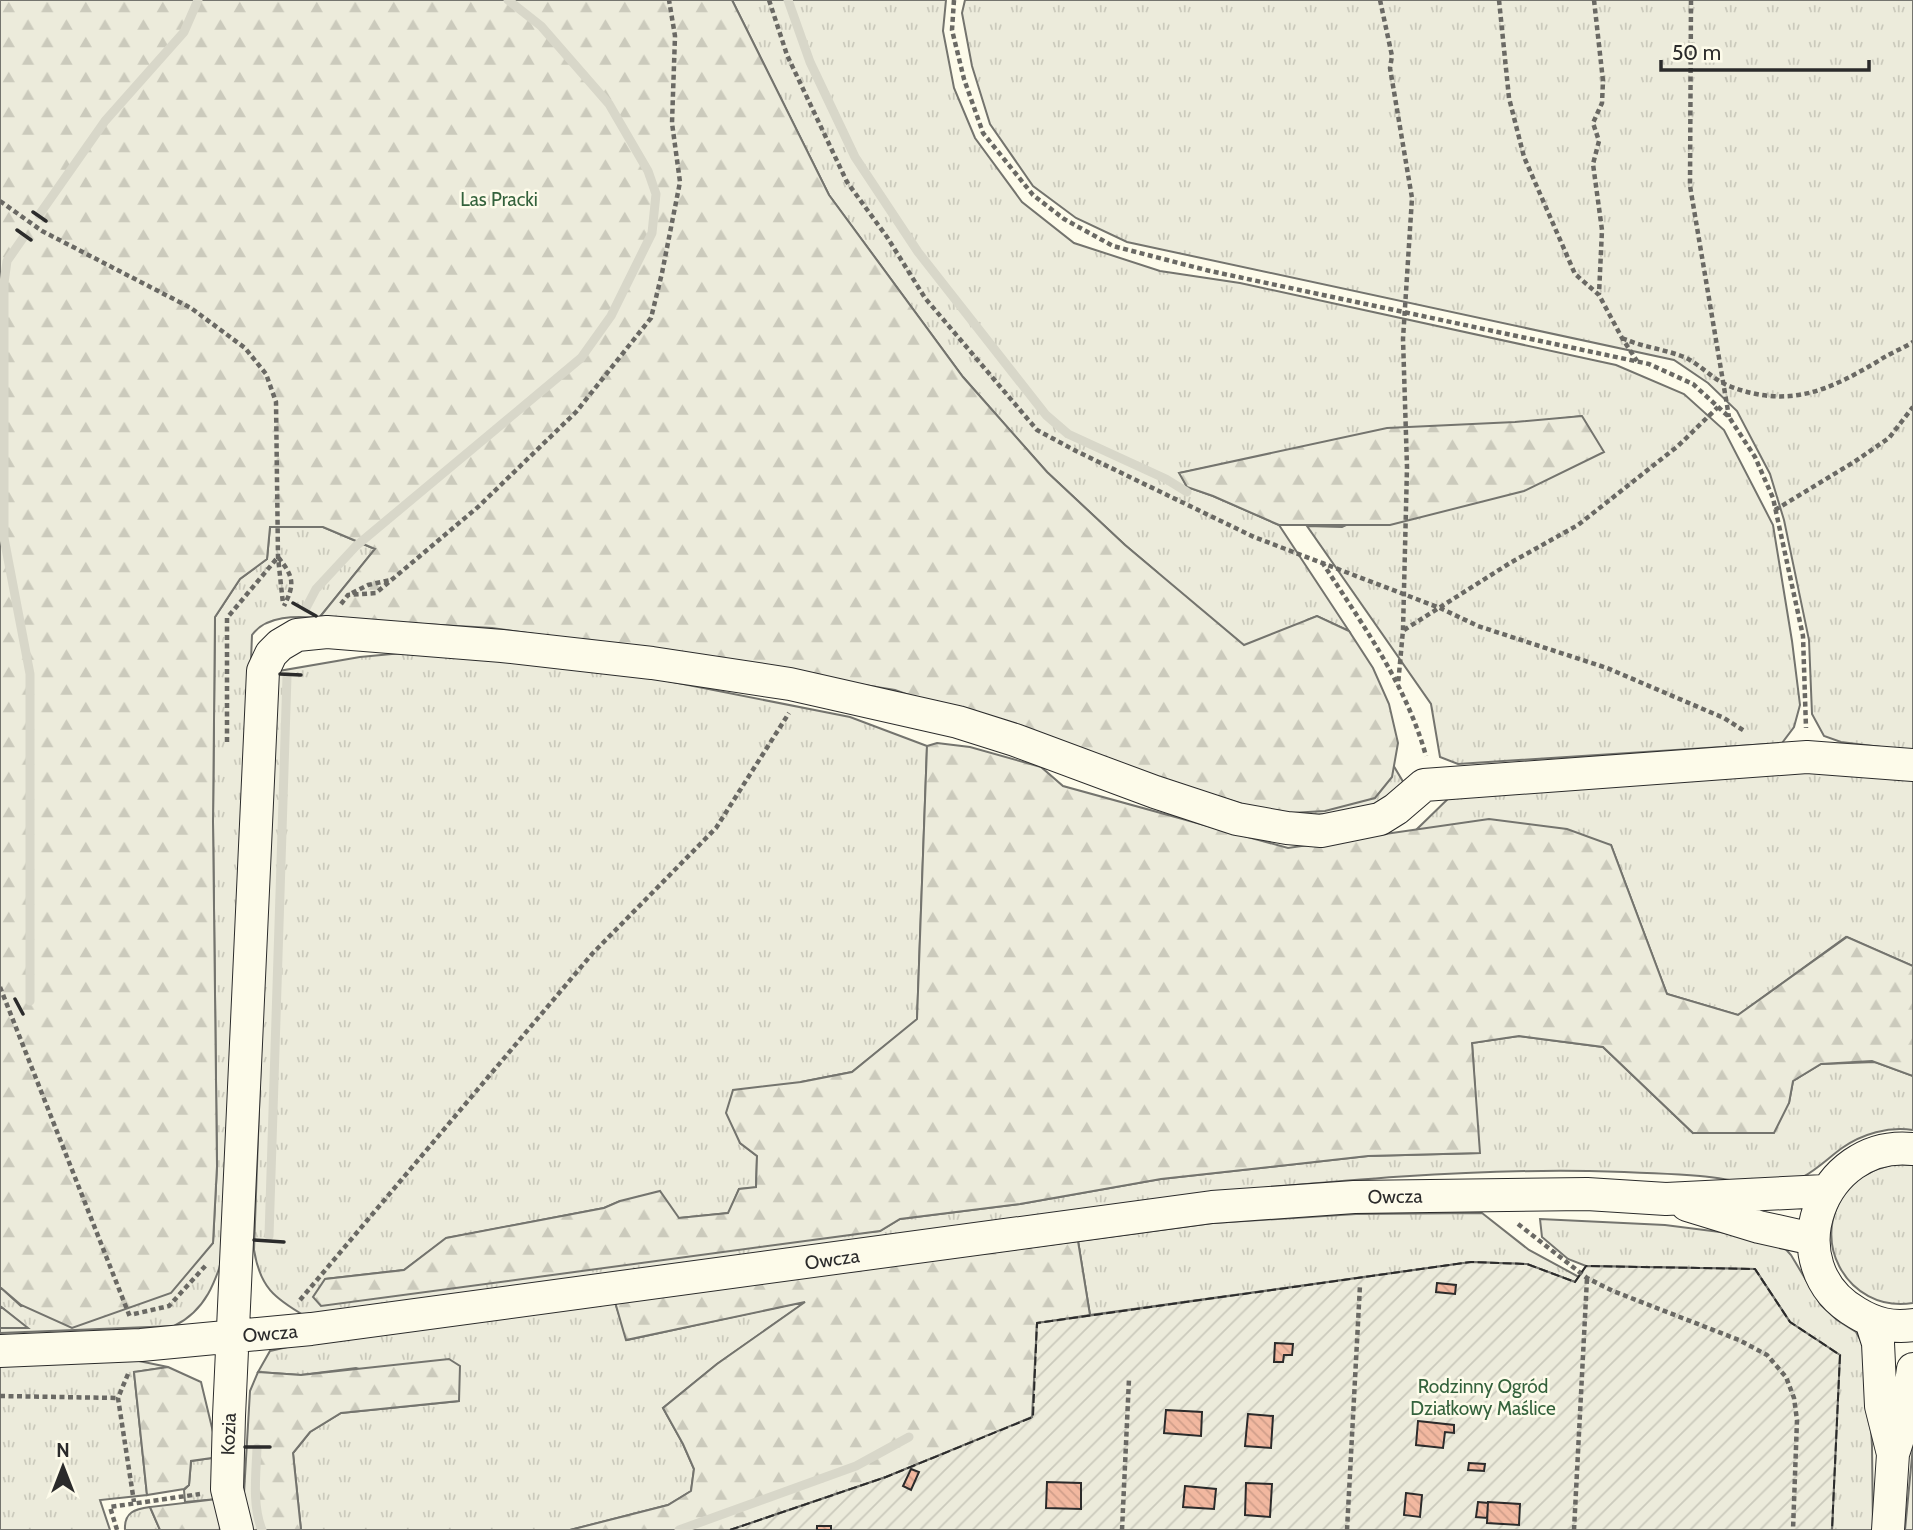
<svg xmlns="http://www.w3.org/2000/svg" width="1913" height="1530" viewBox="0 0 1913 1530" font-family="Cabin,sans-serif">
	<style>
		.grass { fill: url(#grass-tufts); stroke: #74746e; stroke-width: 2 }
		.forest { fill: url(#forest-firs); stroke: #74746e; stroke-width: 2 }
		.garden { fill: url(#garden-furrows); stroke: #74746e; stroke-width: 2 }
		.lines { fill: none; stroke-linecap: round; stroke-linejoin: round }
		.stream { stroke: #d8d7c9; stroke-width: 9 }
		.building { fill: url(#building-back-hatch); stroke: #2b2b2b; stroke-width: 2 }
		.minor-casing { stroke: #2b2b2b; stroke-width: 34 }
		.path { stroke: #6a6964; stroke-width: 4.5; stroke-dasharray: 5 3.5; stroke-linecap: butt }
		.minor { stroke: #fdfbea; stroke-width: 32 }
		.fence { stroke: #2b2b2b; stroke-width: 2; stroke-dasharray: 9 3.5; stroke-linecap: butt }
		.wall { stroke: #2b2b2b; stroke-width: 3.5 }
		.labels { text-anchor: middle; stroke-width: 5; stroke-linejoin: round; paint-order: stroke }
		.park-label { font-size: 19px; fill: #34623c; stroke: #fdfbea }
		.street-label { font-size: 19px; fill: #2b2b2b; stroke: #fdfbea }
	</style>
	<defs>
		<pattern id="grass-tufts" width="24" height="20" patternUnits="userSpaceOnUse" patternTransform="scale(1.75)"><rect width="24" height="20" fill="#ecebdb"/><path d="M3 7l-1-3M5 7V3M7 7l1-3M15 17l-1-3M17 17v-4M19 17l1-3" fill="none" stroke="#cbcabc"/></pattern>
		<pattern id="forest-firs" width="22" height="20" patternUnits="userSpaceOnUse" patternTransform="scale(1.75)"><rect width="22" height="20" fill="#ecebdb"/><path d="M5 1l3.5 6h-7zM16 11l3.5 6h-7z" fill="#cbcabc"/></pattern>
		<pattern id="garden-furrows" width="10" height="10" patternUnits="userSpaceOnUse" patternTransform="scale(1.75)"><rect width="10" height="10" fill="#ecebdb"/><path d="M-1 1l2-2M0 10L10 0M9 11l2-2" fill="none" stroke="#cbcabc"/></pattern>
		<pattern id="building-back-hatch" width="6" height="6" patternUnits="userSpaceOnUse" patternTransform="scale(1.75)"><rect width="6" height="6" fill="#f2b8a0"/><path d="M-1 5l2 2M0 0l6 6M5-1l2 2" fill="none" stroke="#d09e8a"/></pattern>
	</defs>
	<rect width="100%" height="100%" fill="#fdfbea"/>
	<path class="grass" d="M0 0 1091 609 1157 572 1125 545 1047 472 963 377 829 195 732 0H946L943 31 954 88 975 138 1022 202 1074 243 1160 271 1240 283 1616 365 1684 394 1724 430 1773 525 1792 641 1800 705 1794 727 1782 743 1458 764 1440 757 1431 704 1307 526 1342 527 1582 416 1282 452 1180 473 1187 487 1213 496 1279 525 1349 631 1317 616 1307 620 1405 785 1380 813 1301 815 899 678Z
		M965 0H1913V751L1841 742 1824 736 1812 714 1809 640 1784 520 1770 474 1737 411 1708 383 1674 360 1127 242 1076 218 1033 186 990 124 972 66 962 13Z
		M270 527H323L375 549 319 618C297 616 266 615 252 635L228 1242C217 1276 209 1309 174 1326L0 1333V1328H27L0 1306V1287L21 1306 213 1243 217 1166 213 822 215 617 240 579 267 559Z
		M413 652 602 668 850 717 927 746 917 1020 852 1072 801 1082 740 1143 757 1156 756 1188 739 1189 729 1213 679 1218 620 1201 604 1208 447 1238 404 1270 325 1279 880 1231 900 1219 1020 1204 1161 1179 1368 1156 1479 1153 1472 1043 1519 1036 1603 1047 1693 1133 1789 1103 1793 1081 1821 1064 1875 1062 1913 1076V1130C1889 1126 1862 1134 1842 1148 1820 1164 1804 1184 1774 1184 1749 1185 1724 1178 1700 1176 1663 1173 1625 1172 1588 1171 1461 1169 1337 1181 1211 1193L305 1316C274 1298 260 1287 254 1250L274 688 279 671 360 657Z
		M1815 766 1913 773V966L1846 937 1738 1015 1667 994 1611 845 1416 830 1454 793Z
		M1895 1164 1913 1165V1303C1846 1314 1804 1234 1852 1185 1863 1173 1879 1168 1895 1164Z
		M1482 1213 1529 1250 1579 1277 1575 1282 1527 1264 1471 1262 1090 1315 1078 1241 1213 1223 1356 1214Z
		M1540 1219 1665 1225 1767 1238 1782 1245 1791 1255 1821 1305 1837 1320 1856 1332 1867 1352 1872 1446 1873 1530H1832L1839 1355 1790 1322 1755 1269 1586 1266 1568 1259 1542 1237Z
		M807 1301 717 1364 663 1408 683 1444 694 1469 691 1491 668 1505 570 1530H301L293 1453 310 1432 341 1413 459 1401 356 1368 301 1375 258 1372 270 1351 305 1343 615 1302 627 1340Z
		M134 1360 168 1367 134 1372 147 1495 100 1500 110 1530H0V1365Z
		M1913 1446V1530H1905Z
		M219 1457 217 1499 185 1502 184 1490 189 1485 191 1461Z
		M150 1507 160 1530H125C124 1512 135 1509 150 1507Z"/>
	<path class="forest" d="M0 0H732L829 195 963 377 1047 472 1125 545 1244 645 1317 616 1349 631 1373 668 1389 704 1398 743 1392 777 1375 798 1325 811 1274 814 1015 733 895 690 654 651 492 628 319 618 375 549 323 527H270L267 559 240 579 215 617 213 822 217 1166 213 1243 171 1293 72 1328 21 1305 0 1287Z
		M1582 416 1604 452 1524 491 1390 525H1279L1213 496 1187 487 1179 473 1387 428 1515 422Z
		M937 743 970 747 1041 767 1063 786 1288 848 1489 819 1567 829 1611 845 1667 994 1738 1015 1847 937 1913 966V1076L1872 1061 1821 1064 1793 1081 1789 1103 1774 1133H1693L1603 1047 1519 1036 1472 1043 1480 1153 1368 1156 1161 1179 1020 1204 900 1219 880 1231 321 1306 313 1297 325 1279 404 1270 446 1238 604 1208 620 1201 660 1191 679 1218 728 1213 739 1189 756 1187 757 1156 740 1143 726 1113 733 1090 801 1082 852 1072 917 1019 927 746Z
		M1078 1241 1090 1315 1037 1323 1033 1417 886 1477 730 1530H570L668 1505 691 1491 694 1469 683 1444 663 1408 717 1364 805 1302 626 1340 615 1302Z
		M0 1306 28 1328H0Z
		M449 1359 460 1366 459 1401 341 1413 310 1432 293 1453 301 1530H250L244 1493 250 1391 258 1372 301 1375Z
		M168 1367 201 1382 219 1457 191 1461 189 1485 184 1489 147 1495 134 1372Z
		M217 1499 223 1530H160L150 1507Z"/>
	<path class="garden" d="M1471 1262 1527 1264 1575 1282 1586 1266 1755 1269 1790 1322 1840 1355 1832 1530H730L886 1477 1032 1417 1037 1323Z"/>
	<g class="lines">
		<path class="stream" d="M788 0 810 62 855 157 918 252 1046 415 1068 434 1166 479 1187 492
			M39 215 105 121 184 32 198 0
			M23 238 7 261 4 283V538L30 674V1001
			M306 608 316 589 356 546 581 358 611 316 652 233 656 194 648 171 609 104 541 26 508 0
			M269 1236 287 676
			M257 1448C256 1475 252 1505 262 1530
			M679 1530 856 1466 909 1437"/>
	</g>
	<path class="building" d="M1437 1283 1456 1285 1455 1294 1436 1292Z
		M1275 1343 1293 1344 1292 1355H1284L1283 1362H1274Z
		M1166 1410 1202 1412 1201 1436 1164 1433Z
		M1248 1414 1273 1416 1271 1448 1245 1446Z
		M1418 1421 1454 1425V1433L1445 1432 1443 1448 1416 1445Z
		M1469 1463 1485 1464 1484 1471 1468 1470Z
		M911 1469 919 1472 911 1490 903 1486Z
		M1047 1482 1081 1483V1509L1046 1508Z
		M1246 1483 1272 1484 1270 1517 1245 1515Z
		M1185 1486 1216 1489 1214 1509 1183 1507Z
		M1406 1493 1422 1495 1420 1517 1404 1515Z
		M1478 1502 1488 1503 1487 1518 1476 1517Z
		M1488 1502 1520 1504 1519 1525 1487 1523Z
		M817 1526H831V1530H817Z"/>
	<g class="lines">
		<defs>
			<path id="minor" d="M1913 1149C1820 1139 1774 1266 1857 1313 1875 1324 1892 1328 1913 1325
				M1687 1205 1759 1227 1813 1239
				M1871 1321 1878 1343 1881 1406 1893 1454
				M0 1351 141 1345 311 1329 1212 1207 1354 1197 1587 1194 1666 1199 1825 1191
				M237 1530 227 1489 229 1416 263 671 271 654 280 645 297 635 327 632 502 646 652 663 790 684 958 722 1015 740 1155 792 1237 819 1287 828 1321 831 1380 819 1396 809 1424 785 1807 757 1913 765
				M1888 1530 1893 1454 1907 1410 1913 1369"/>
		</defs>
		<use href="#minor" class="minor-casing"/>
		<path class="path" d="M769 0 787 55 847 182 887 237 925 298 1037 430 1076 451 1254 537 1440 608 1478 626 1607 668 1724 718 1746 732
			M954 0 952 30 964 79 983 133 1033 195 1064 219 1113 246 1210 271 1649 364 1693 384 1729 417 1755 457 1773 498 1803 636 1806 728
			M1380 0 1392 56 1390 68 1412 198 1403 339 1407 467 1403 630 1398 685
			M1499 0 1509 98 1524 157 1575 274 1599 295 1622 338 1637 361
			M1594 0 1603 81 1602 103 1593 123 1599 141 1593 164 1602 230 1599 294
			M1691 0 1690 186 1729 417
			M0 201 42 231 191 308 245 348 266 374 276 402 278 557 283 604
			M1622 338C1642 347 1664 349 1684 357 1700 364 1712 379 1729 386 1789 409 1828 391 1880 360 1890 353 1902 349 1913 342
			M1775 510 1854 462 1889 438 1913 407
			M1322 562C1362 624 1406 684 1426 756
			M352 593 368 585 390 580
			M341 604 348 595 376 593 478 507 576 412 651 318 662 273 680 182 672 123 675 36 669 0
			M1404 630 1510 563 1578 525 1678 446 1718 407
			M227 742V618L278 557C294 577 295 584 284 606
			M0 987 130 1317
			M1518 1224 1587 1278 1613 1291 1739 1340 1767 1355 1786 1377 1794 1398 1797 1420 1793 1530
			M300 1300 592 954 716 828 789 713
			M134 1314 169 1306 207 1264
			M128 1374 118 1398 134 1502
			M0 1396 118 1398
			M117 1530 110 1507 200 1494
			M1122 1530 1129 1379
			M1347 1530 1360 1285
			M1574 1530 1587 1278"/>
		<use href="#minor" class="minor"/>
		<path class="fence" d="M730 1530 886 1477 1033 1417 1037 1323 1471 1262 1527 1264 1575 1282 1586 1266 1755 1269 1790 1322 1840 1355 1832 1530"/>
		<path class="wall" d="M33 212 46 221
			M17 230 31 240
			M293 603 316 616
			M280 674 301 675
			M15 999 23 1014
			M254 1240 284 1242
			M245 1447H270"/>
	</g>
	<g class="labels">
		<g class="park-label">
			<text x="499" y="206">Las Pracki</text>
			<text x="1483" y="1393">Rodzinny Ogród<tspan x="1483" dy="22">Działkowy Maślice</tspan></text>
		</g>
		<g class="street-label">
			<text transform="translate(1395 1196) rotate(-1)" y="7">Owcza</text>
			<text transform="translate(832 1259) rotate(-8)" y="7">Owcza</text>
			<text transform="translate(270 1333) rotate(-5)" y="7">Owcza</text>
			<text transform="translate(228 1434) rotate(-88)" y="7">Kozia</text>
		</g>
	</g>
	<g transform="translate(63 1467)" stroke="#fdfbea" stroke-width="5" paint-order="stroke">
	<path d="M0-5L12 26L0 18L-12 26Z" fill="#2b2b2b"/>
	<text y="-10" font-size="19" font-weight="bold" text-anchor="middle" fill="#2b2b2b">N</text>
	</g>
	<path d="M1661 60v10h208v-10" fill="none" stroke="#2b2b2b" stroke-width="3.5"/>
	<text x="1672" y="60" font-size="21" fill="#2b2b2b" stroke="#fdfbea" stroke-width="5" paint-order="stroke">50 m</text>
</svg>
